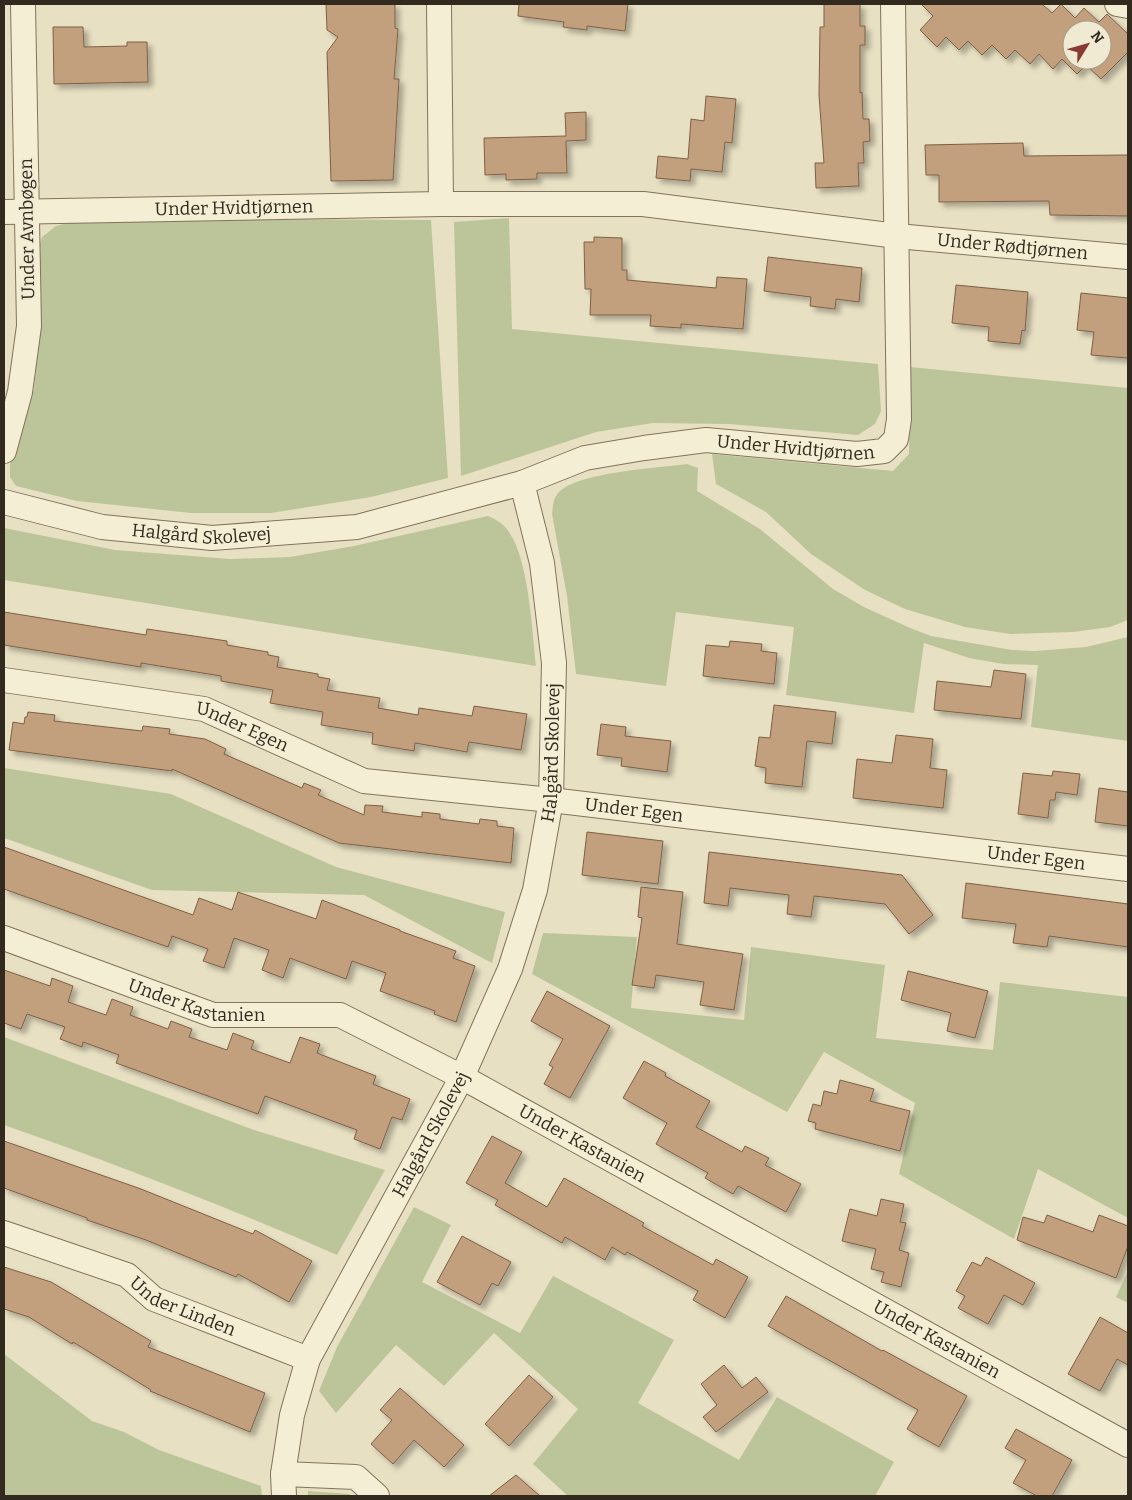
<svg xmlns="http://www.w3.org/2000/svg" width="1132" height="1500" viewBox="0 0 1132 1500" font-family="Bitter,serif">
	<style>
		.green { fill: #bcc599 }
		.building { fill: #c2a07d; stroke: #7d6045; fill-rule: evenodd; filter: url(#shadow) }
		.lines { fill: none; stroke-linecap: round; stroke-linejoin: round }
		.street-casing { stroke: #81735c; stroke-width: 26 }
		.street { stroke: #f4eed5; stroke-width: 24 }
		.labels { text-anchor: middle; stroke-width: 4; stroke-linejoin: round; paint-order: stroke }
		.street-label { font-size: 18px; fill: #322a1e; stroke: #f1ead2 }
	</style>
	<defs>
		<filter id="shadow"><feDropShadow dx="4.5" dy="4.5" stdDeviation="2.5" flood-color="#0004"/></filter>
	</defs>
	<rect width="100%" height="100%" fill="#e8e0c3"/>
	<path class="green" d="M86 218 431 220 448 478 371 497 271 513H191L77 501 16 486 10 477V464L34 389 39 332 37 254 42 237 56 226Z
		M509 218 512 329 878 364 881 411 875 424 858 435 729 424 653 423 596 432 461 476 454 222Z
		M910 367 1128 388V620L1110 627 1073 632 1010 634 965 627 905 609 865 590 811 554 766 512 716 484 712 454 893 471 909 454Z
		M687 464 698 468 697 491 760 529 833 589 864 607 910 628 931 636 1012 650 1035 651 1086 647 1128 637V741L1031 727 1038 665 1003 664 969 658 924 643 914 713 786 695 794 627 676 612 666 686 576 674 567 596 552 514C553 506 553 498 559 492 579 472 658 468 687 464Z
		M488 516C497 520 504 524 509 532 529 561 532 630 536 666L4 580V528L115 550 230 559 290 557 354 546Z
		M4 768 171 794 336 867 505 912 492 963 364 895 152 890 4 838Z
		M543 933 637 937 631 1008 744 1020 751 947 885 965 876 1038 993 1050 1000 982 1128 997V1218L1038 1169 1014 1239 899 1174 915 1103 824 1052 787 1112 532 974Z
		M4 1037 254 1130 385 1170 337 1255C227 1207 116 1164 4 1125Z
		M414 1207 451 1225 422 1282 520 1333 553 1276 674 1340 638 1403 739 1460 777 1397 894 1462 875 1496H568L533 1464 578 1409 494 1333 444 1386 396 1345 336 1413 319 1391 337 1347Z
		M1128 1271V1303L1116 1297Z
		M4 1354 92 1421 124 1432 159 1450 261 1486 262 1496H4Z
		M308 1491 349 1494 351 1496H308Z"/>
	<path class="building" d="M326 4H395V28L398 29 394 79H399L393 180 331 181 327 52 338 37 327 30Z
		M519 4H628L625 31 587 26V30L563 27 564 22 518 16Z
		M824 4H860V26H865V45H860V93L862 92 863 119H869L870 141 863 142 864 163H858L859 186 816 188 815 163H824L819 95 820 27H824Z
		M921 4H1042L1052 13 1061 4 1075 18 1084 8 1099 22 1107 14 1128 34V52L1101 79 1086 65 1077 74 1062 59 1053 69 1039 54 1030 64 1015 50 1006 59 992 45 982 55 968 41 959 50 946 37 937 47 920 30 933 16ZM1072 30H1102V60H1072Z
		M53 27H83L84 47 127 46V42H147L148 82 54 84Z
		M706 96 736 99 732 143 725 142 722 172 691 169 690 181 656 178 658 156 688 159 691 119 704 121Z
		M586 112V140L566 141 567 173H537V179L506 180V174L485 175 484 138 566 136 565 113Z
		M1023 143 1024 156 1128 155V216L1050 215 1049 201 939 202V175H926L925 145Z
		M594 237 622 238V270H627V280L716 288 717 277 747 279 743 329 681 324V328L650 326 651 315H590L591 289H585L584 242H594Z
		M768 257 862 268 859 302 836 299 835 309 810 306 811 297 764 291Z
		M956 285 1028 292 1025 331 1022 330 1020 344 988 341 989 327 952 323Z
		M1081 293 1128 298V358L1091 355 1094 332 1077 330Z
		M4 612 146 635 147 629 227 641V645L268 652V655L279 657 277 667 318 674V677L330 679 327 690 380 698 378 708 418 715 419 708 472 716 474 706 527 714 521 750 469 742 467 752 415 743 414 751 372 744 373 733 321 725 323 712 270 703 273 690 221 681V676L141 663V667L4 645Z
		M730 641 762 644 761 651 777 653 774 684 703 676 706 645 729 647Z
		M994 670 1026 674 1021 719 934 710 937 681 991 687Z
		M774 705 836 712 832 744 807 741 802 787 765 783 766 768 755 766 759 737 770 738Z
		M28 712 55 715 54 721 142 731 143 726 170 729 169 734 205 739 226 749 224 754 302 788 304 783 321 790 318 795 364 815 365 805 383 806 382 812 422 817V812L440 814V819L479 824 480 819 497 821V826L514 828 511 863 339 843 172 769V771L9 750 13 722 24 724 25 717H27Z
		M601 724 626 727 625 736 671 741 667 772 621 766 622 758 597 755Z
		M896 735 933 739 930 768 947 770 943 808 853 798 857 759 892 763Z
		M1053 771 1080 774 1077 795 1056 792 1055 800H1050L1048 818 1018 814 1023 773 1052 776Z
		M1099 788 1128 792V826L1095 822Z
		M587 832 663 841 658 884 582 875Z
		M4 847 193 915 199 898 232 910 238 892 316 919 322 900 400 930V931L456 951 453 958 475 966 456 1022 434 1014 435 1011 380 991 386 973 352 961 346 979 290 958 283 978 262 970 269 950 234 938 224 968 203 961 208 949 172 936 168 947 4 889Z
		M709 852 902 875 933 915 909 934 885 904 814 896 811 917 787 914 789 895 730 888 728 906 704 903Z
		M966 883 1128 904V947L1049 936 1047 947 1013 943 1016 924 962 918Z
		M641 887 683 892 677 944 743 954 734 1010 700 1005 704 982 656 975 654 988 632 985 642 918 638 917Z
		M4 970 50 986 52 978 73 986 68 1002 106 1015 112 999 133 1007 130 1015 168 1029 171 1021 192 1029 189 1037 227 1050 233 1033 254 1041 251 1049 290 1063 300 1037 320 1044 317 1053 376 1076 373 1084 410 1099 402 1120 392 1117 380 1149 354 1139 357 1130 265 1096 258 1114 116 1063 119 1055 83 1042 82 1047 60 1039 65 1027 27 1014 21 1029 4 1023Z
		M908 971 988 991 975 1038 947 1031 951 1013 901 1000Z
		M547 991 610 1026 570 1098 544 1084 553 1067 549 1065 563 1039 531 1021Z
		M644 1061 666 1073 665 1076 710 1101 696 1127 742 1152 745 1146 769 1158 765 1165 801 1184 786 1212 738 1186 733 1194 705 1178 708 1173 656 1144 667 1123 623 1098Z
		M840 1080 874 1089 870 1101 910 1111 900 1151 815 1129 816 1123 808 1121 813 1104 821 1106 824 1091 837 1094Z
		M492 1136 522 1152 505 1183 547 1207 564 1178 644 1223 642 1226 713 1265 716 1259 748 1277 725 1318 693 1300 698 1291 627 1252 625 1255 612 1247 605 1260 565 1237 562 1243 495 1205 498 1200 466 1183Z
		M4 1141 141 1189 253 1234 255 1230 312 1261 289 1302 238 1274 236 1277 146 1240 87 1220V1218L4 1188Z
		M881 1199 904 1204 900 1222 906 1223 899 1250 909 1253 901 1287 881 1282 884 1272 871 1269 876 1249 842 1241 850 1209 877 1216Z
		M1047 1215 1093 1232 1099 1215 1128 1226V1246L1116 1278 1017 1240 1023 1217 1044 1223Z
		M462 1236 511 1262 498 1286 492 1283 480 1305 437 1282Z
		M986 1257 1035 1283 1023 1305 1004 1295 988 1324 958 1308 965 1296 956 1291 972 1262 981 1266Z
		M4 1267 51 1282 151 1341 148 1347 265 1393 250 1432 150 1391 151 1390 73 1342 72 1344 29 1317 4 1309Z
		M786 1296 882 1351 883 1350 967 1396 939 1447 907 1429 918 1410 768 1326Z
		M1100 1317 1128 1333V1365L1117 1359 1100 1391 1068 1374Z
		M724 1365 742 1388 756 1377 768 1392 716 1432 703 1417 717 1405 701 1384Z
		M529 1375 553 1397 509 1446 485 1424Z
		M400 1388 464 1445 444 1467 414 1440 393 1464 371 1444 392 1420 380 1410Z
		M1016 1429 1072 1460 1052 1496H1037L1013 1483 1026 1460 1005 1448Z
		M516 1475 540 1496H489Z"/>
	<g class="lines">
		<defs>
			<g id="street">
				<path id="s1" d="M439 4 441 204H643L897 236 1128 257"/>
				<path d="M1117 4 1128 6"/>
				<path id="s2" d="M4 212 441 204"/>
				<path d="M4 451 20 392 29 326 23 4"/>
				<path id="s3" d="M4 502 102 527 212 538 357 527 522 483 585 458 644 448 706 440 857 454 884 451 896 439 899 419 893 4"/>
				<path id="s4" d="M4 680 204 709 364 781 551 800 1128 869"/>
				<path id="s5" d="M4 938 213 1015H340L462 1077 1128 1445"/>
				<path id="s6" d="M4 1233 127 1275 154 1299 308 1359"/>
				<path d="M283 1474 356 1477 377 1496"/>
				<path id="s7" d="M284 1496 283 1474 292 1415 308 1359 462 1077 510 969 535 890 551 800 554 663 542 563 522 483"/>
			</g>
		</defs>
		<use href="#street" class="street-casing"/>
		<use href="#street" class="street"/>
	</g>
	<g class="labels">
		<g class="street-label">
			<text dy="6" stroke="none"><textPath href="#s2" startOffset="230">Under Hvidtjørnen</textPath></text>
			<text transform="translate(27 229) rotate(-91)" y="6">Under Avnbøgen</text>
			<text dy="6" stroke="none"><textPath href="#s1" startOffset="774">Under Rødtjørnen</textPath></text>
			<text dy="6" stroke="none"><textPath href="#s3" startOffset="808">Under Hvidtjørnen</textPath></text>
			<text dy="6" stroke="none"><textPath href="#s3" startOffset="201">Halgård Skolevej</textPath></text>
			<text dy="6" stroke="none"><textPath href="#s4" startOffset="244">Under Egen</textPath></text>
			<text dy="6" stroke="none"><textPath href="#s7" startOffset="801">Halgård Skolevej</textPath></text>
			<text dy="6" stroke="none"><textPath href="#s4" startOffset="649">Under Egen</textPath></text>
			<text dy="6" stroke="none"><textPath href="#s4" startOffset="1054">Under Egen</textPath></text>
			<text dy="6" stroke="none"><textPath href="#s5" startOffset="204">Under Kastanien</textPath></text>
			<text dy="6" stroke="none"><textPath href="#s7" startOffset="396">Halgård Skolevej</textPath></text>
			<text dy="6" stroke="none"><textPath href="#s5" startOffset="624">Under Kastanien</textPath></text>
			<text dy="6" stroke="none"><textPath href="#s6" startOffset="195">Under Linden</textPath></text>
			<text dy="6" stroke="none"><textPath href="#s5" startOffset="1029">Under Kastanien</textPath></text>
		</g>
	</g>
	<rect width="1132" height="1500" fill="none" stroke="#322a1e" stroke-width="10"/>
	<g transform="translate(1087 45) rotate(53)"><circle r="24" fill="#f1ead2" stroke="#a59d8a"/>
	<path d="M0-4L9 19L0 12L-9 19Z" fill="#893a33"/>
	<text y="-8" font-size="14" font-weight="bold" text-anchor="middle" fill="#322a1e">N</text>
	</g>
</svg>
